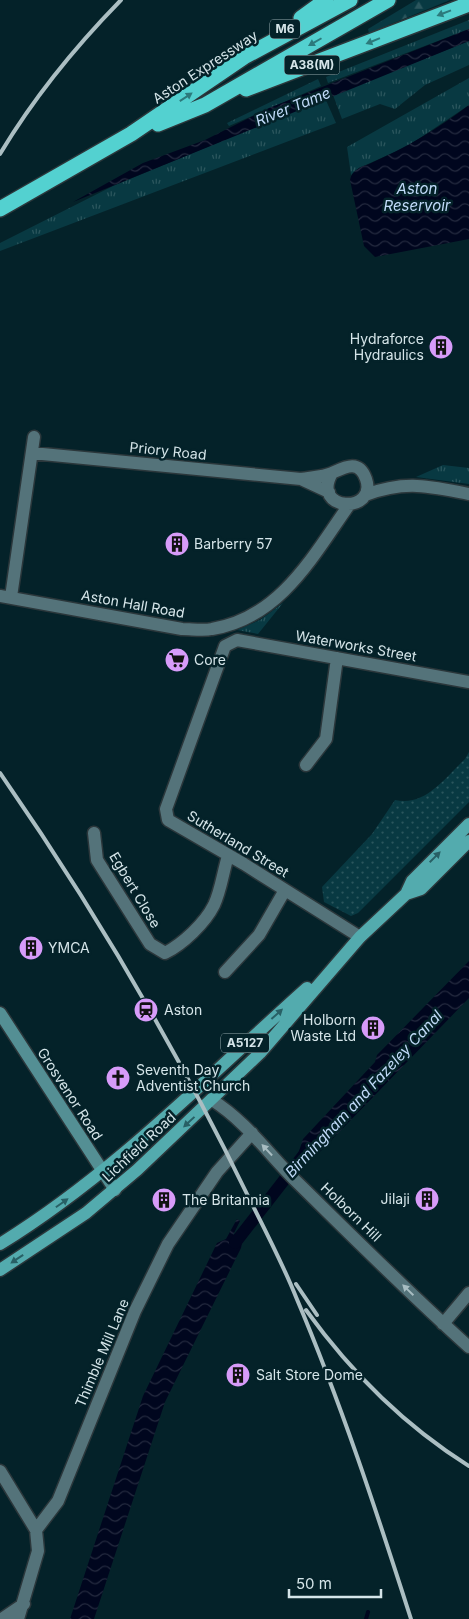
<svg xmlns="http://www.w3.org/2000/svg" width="469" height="1619" viewBox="0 0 469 1619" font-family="Inter,sans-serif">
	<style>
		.grass { fill: url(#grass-tufts) }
		.forest { fill: url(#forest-firs) }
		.park { fill: url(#park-dots) }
		.water { fill: url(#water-waves) }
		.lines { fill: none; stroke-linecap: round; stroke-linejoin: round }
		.stream { stroke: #00061e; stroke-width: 4 }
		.canal { stroke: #00061e; stroke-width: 12 }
		.street-casing { stroke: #2b373b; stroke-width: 15 }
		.secondary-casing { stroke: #2b373b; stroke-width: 15 }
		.primary-casing { stroke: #2b373b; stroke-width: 15 }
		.highway-casing { stroke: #2b373b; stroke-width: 18 }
		.street { stroke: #54737a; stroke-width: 12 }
		.secondary { stroke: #548f94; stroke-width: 12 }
		.primary { stroke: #53abae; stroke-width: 12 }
		.highway { stroke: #53d1d0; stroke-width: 15 }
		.rail { stroke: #abbec2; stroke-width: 4 }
		.oneway { fill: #2c7a7c }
		.oneway2 { fill: #286065 }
		.oneway3 { fill: #a8bdc2 }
		.labels { text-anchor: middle; stroke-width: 5; stroke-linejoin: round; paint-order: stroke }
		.shield { fill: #042229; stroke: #96aaaf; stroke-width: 1 }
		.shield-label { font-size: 12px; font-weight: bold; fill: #d5e5e9 }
		.street-label { font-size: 14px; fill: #d5e5e9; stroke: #042229 }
		.poi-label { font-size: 14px; fill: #d5e5e9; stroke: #042229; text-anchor: start }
		.water-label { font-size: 15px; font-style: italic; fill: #c0daf8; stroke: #042229 }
	</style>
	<defs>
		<pattern id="grass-tufts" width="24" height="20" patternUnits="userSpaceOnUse" patternTransform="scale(1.25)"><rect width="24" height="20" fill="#083942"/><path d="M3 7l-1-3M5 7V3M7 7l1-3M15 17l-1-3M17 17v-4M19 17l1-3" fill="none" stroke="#2b565d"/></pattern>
		<pattern id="forest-firs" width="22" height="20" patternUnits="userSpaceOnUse" patternTransform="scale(1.25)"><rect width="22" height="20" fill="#083942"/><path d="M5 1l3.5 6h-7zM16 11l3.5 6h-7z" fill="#2b565d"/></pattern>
		<pattern id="park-dots" width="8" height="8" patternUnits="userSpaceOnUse" patternTransform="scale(1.25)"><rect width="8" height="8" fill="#083942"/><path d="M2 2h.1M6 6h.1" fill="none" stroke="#2b565d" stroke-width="1.8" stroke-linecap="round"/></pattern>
		<pattern id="water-waves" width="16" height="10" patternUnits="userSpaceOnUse" patternTransform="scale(1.25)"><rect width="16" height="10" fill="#00061e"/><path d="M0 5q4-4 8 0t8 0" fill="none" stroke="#242a3f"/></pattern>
	</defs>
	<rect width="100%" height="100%" fill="#042229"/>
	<path class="grass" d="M469 20V29L328 83 326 77Z
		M469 41V65L425 85 395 109 380 104 342 119 333 95Z
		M469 78V105L408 146 359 168 351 175 347 147Z
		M318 79 321 86 229 126 227 123Z
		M325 98 336 123 0 251V243L113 186Z
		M443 465 469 468V484L416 477Z
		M283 603 258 634 237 630 260 620Z"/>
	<path class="forest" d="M416 0H450L369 33 368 29Z"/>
	<path class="park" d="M469 752V802L358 913 351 916 324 902 322 887 372 834 395 800C425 807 445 778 465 759Z"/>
	<path class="water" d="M469 29V41L73 202 143 163 205 140 269 108Z
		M469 105V239L375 257 364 246 350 180C352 170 360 167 369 164 405 148 438 129 469 105Z
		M469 961V998L313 1159 298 1167 295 1163 303 1139 375 1062 377 1055Z
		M237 1219 240 1221 233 1235 245 1229 241 1248 165 1402 94 1619H70L143 1396 217 1243 226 1239Z"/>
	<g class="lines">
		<path class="stream" d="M366 1619 368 1612"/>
		<path class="canal" d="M235 1243 306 1152"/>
		<defs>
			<path id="street" d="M32 453 301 479 329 492
				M301 479C311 477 323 477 332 473 345 467 359 459 366 479 378 514 310 512 332 473
				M365 495C406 480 427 486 469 494
				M0 596 182 629C192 629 203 631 212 629 280 618 313 556 349 505
				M11 597 34 437
				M306 765 326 739 337 658
				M94 833 97 860 150 944 165 953C183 944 205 923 214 905 221 890 223 872 228 856
				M360 937 244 864 168 820 166 809 225 646 237 640 469 682
				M225 972 259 935 285 890
				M212 1100C247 1122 270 1156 299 1184 355 1239 411 1295 469 1347
				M443 1324 469 1293
				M0 1471 36 1530
				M2 1619 24 1604
				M18 1619 38 1551 36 1530 58 1501 135 1311 168 1244 217 1172 252 1133"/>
			<path id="secondary" d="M0 1013 115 1190"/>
			<path id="primary" d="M406 894 412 881 469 824
				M0 1244C115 1173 207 1077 307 988
				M0 1270 86 1213 137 1170 260 1053 360 937 406 894 421 889 469 841"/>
			<path id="highway" d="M301 18 326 0
				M246 89 469 4
				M158 124 205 105 388 0
				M0 209 131 134 244 57 350 0"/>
		</defs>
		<use href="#street" class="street-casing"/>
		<use href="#secondary" class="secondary-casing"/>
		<use href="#primary" class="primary-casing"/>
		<use href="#highway" class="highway-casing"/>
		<use href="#street" class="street"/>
		<use href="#secondary" class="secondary"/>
		<use href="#primary" class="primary"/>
		<use href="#highway" class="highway"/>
		<path class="rail" d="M0 154C34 97 75 47 121 0
			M0 773C93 907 176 1048 247 1194 264 1228 282 1262 296 1297 341 1403 376 1510 411 1619
			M296 1284 317 1315
			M306 1310C350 1371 405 1426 469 1466"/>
	</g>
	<defs><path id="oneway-solid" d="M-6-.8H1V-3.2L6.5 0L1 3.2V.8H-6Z" transform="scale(1.25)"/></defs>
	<g class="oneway">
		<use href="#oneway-solid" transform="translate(444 13) rotate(159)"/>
		<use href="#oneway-solid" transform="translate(373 41) rotate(158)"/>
		<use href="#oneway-solid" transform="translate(315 42) rotate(150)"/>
		<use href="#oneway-solid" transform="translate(186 97) rotate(-34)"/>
	</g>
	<g class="oneway2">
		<use href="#oneway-solid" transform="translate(435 857) rotate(-45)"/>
		<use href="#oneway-solid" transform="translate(277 1014) rotate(-42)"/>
		<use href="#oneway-solid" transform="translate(189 1122) rotate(137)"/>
		<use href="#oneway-solid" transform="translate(62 1203) rotate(-35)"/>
		<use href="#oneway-solid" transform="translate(17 1259) rotate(146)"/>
	</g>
	<g class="oneway3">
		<use href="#oneway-solid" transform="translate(267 1150) rotate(-133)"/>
		<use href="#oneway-solid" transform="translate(408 1290) rotate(-136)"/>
	</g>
	<defs>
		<symbol id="building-disc" viewBox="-11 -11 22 22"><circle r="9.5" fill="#d79bf9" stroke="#042229"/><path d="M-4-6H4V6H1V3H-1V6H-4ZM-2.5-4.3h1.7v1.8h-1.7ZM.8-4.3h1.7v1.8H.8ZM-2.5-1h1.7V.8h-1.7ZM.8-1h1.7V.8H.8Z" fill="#111"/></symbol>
		<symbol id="supermarket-disc" viewBox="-11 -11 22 22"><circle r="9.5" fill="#d79bf9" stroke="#042229"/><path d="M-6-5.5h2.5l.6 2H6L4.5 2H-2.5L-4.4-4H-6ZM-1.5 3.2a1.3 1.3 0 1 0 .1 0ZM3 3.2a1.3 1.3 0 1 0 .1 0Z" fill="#111"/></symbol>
		<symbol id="station-disc" viewBox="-11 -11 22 22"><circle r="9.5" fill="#d79bf9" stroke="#042229"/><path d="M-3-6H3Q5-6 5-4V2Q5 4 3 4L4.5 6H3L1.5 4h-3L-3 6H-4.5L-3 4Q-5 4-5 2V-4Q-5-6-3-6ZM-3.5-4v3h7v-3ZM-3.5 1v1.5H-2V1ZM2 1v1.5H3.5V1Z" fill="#111"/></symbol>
		<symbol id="church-disc" viewBox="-11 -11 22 22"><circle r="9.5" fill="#d79bf9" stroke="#042229"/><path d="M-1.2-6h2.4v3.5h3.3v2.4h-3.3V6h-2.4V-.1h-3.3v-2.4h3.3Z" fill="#111"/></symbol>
	</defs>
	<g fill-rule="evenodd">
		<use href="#building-disc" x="427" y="333" width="28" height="28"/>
		<use href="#building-disc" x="163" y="530" width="28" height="28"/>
		<use href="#supermarket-disc" x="163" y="646" width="28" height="28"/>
		<use href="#building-disc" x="17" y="934" width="28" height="28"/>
		<use href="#station-disc" x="132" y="996" width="28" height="28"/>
		<use href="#building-disc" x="359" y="1014" width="28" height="28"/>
		<use href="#church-disc" x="104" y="1064" width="28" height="28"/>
		<use href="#building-disc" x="413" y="1185" width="28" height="28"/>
		<use href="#building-disc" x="150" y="1186" width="28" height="28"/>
		<use href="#building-disc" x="224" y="1361" width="28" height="28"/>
	</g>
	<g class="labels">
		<g class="shield">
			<rect x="270" y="19.5" width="30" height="19" rx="4"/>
			<rect x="284.5" y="55.5" width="55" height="19" rx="4"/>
			<rect x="221" y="1033.5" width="48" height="19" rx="4"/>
		</g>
		<g class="shield-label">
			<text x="285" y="33">M6</text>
			<text x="312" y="69">A38(M)</text>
			<text x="245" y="1047">A5127</text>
		</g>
		<g class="street-label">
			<text transform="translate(205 67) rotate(-33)" y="5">Aston Expressway</text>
			<text transform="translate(168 451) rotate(6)" y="5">Priory Road</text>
			<text transform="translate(133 604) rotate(10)" y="5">Aston Hall Road</text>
			<text transform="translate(356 646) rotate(10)" y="5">Waterworks Street</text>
			<text transform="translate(238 844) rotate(31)" y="5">Sutherland Street</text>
			<text transform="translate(135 890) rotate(59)" y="5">Egbert Close</text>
			<text transform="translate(70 1094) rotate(57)" y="5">Grosvenor Road</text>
			<text transform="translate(139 1147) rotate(-43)" y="5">Lichfield Road</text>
			<text transform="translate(351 1212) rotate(44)" y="5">Holborn Hill</text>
			<text transform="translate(102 1353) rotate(-67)" y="5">Thimble Mill Lane</text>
		</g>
		<g class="poi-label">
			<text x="424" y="344" text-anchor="end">Hydraforce<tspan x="424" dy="16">Hydraulics</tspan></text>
			<text x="194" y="549">Barberry 57</text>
			<text x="194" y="665">Core</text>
			<text x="48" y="953">YMCA</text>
			<text x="164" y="1015">Aston</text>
			<text x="356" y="1025" text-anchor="end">Holborn<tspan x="356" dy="16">Waste Ltd</tspan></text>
			<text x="136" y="1075">Seventh Day<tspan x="136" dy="16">Adventist Church</tspan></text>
			<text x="410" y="1204" text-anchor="end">Jilaji</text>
			<text x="182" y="1205">The Britannia</text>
			<text x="256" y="1380">Salt Store Dome</text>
		</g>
		<g class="water-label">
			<text transform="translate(293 107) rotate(-22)" y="5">River Tame</text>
			<text x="417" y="194">Aston<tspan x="417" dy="17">Reservoir</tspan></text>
			<text transform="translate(364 1094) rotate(-47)" y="5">Birmingham and Fazeley Canal</text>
		</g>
	</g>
	<path d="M289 1589v8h92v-8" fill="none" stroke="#d5e5e9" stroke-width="2.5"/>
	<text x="296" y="1589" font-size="15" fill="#d5e5e9" stroke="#042229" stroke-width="4" paint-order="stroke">50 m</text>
</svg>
